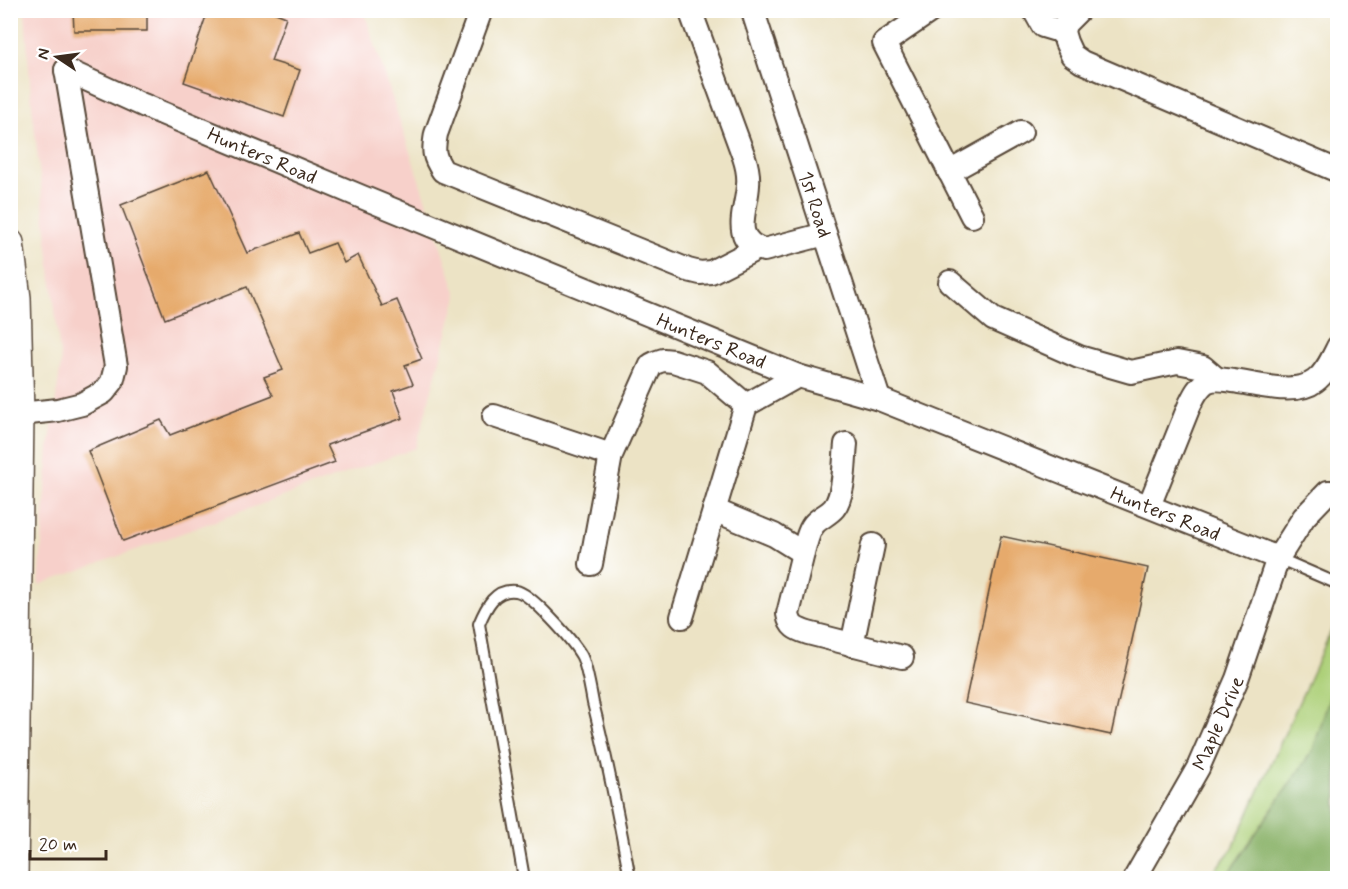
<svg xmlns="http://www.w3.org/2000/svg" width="1348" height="889" viewBox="0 0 1348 889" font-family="Mynerve,sans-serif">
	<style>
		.built { fill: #f7d0ca }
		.green { fill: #add079; stroke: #747d4c; stroke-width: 1.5 }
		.forest { fill: #8ab269; stroke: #626e44; stroke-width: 1.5 }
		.building { fill: #e6aa6c }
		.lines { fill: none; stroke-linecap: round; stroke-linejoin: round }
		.service-casing { stroke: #564637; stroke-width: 14 }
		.minor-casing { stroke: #564637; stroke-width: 26 }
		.tertiary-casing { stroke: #564637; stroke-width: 30 }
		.service { stroke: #fff; stroke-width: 10 }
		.minor { stroke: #fff; stroke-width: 22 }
		.tertiary { stroke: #fff; stroke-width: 27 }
		.labels { text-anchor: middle; stroke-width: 4.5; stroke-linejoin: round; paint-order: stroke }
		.street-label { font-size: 20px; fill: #3b2a1e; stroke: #fff }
	</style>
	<rect width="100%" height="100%" fill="#fff"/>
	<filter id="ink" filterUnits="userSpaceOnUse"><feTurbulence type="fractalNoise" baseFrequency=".0167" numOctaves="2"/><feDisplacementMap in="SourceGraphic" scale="12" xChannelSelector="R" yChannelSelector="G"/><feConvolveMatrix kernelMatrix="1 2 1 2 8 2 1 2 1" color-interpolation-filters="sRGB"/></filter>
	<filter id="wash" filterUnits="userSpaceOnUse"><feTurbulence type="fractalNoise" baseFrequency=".008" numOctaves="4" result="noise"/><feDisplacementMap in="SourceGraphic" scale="24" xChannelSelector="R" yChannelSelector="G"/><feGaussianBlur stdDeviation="1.35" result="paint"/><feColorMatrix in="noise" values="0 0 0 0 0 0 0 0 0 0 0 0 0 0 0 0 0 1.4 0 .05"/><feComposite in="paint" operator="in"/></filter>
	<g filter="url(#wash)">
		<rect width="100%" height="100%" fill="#ece3c5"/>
		<path class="built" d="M25 11H364L457 296 416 448 39 585 49 448 61 363 31 97Z"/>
		<path class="green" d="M1337 618V878H1208L1233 848Z"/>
		<path class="forest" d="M1337 674V878H1225L1313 750Z"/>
		<g id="blocks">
			<path class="building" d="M73 10H147V31H74Z
				M208 10H268L286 17 271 61 300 70 284 117 184 82Z
				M209 170 247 253 299 233 308 253 335 243 344 263 358 255 382 306 397 300 422 359 405 365 413 384 393 391 403 418 327 445 335 462 123 541 88 451 161 420 170 435 273 395 264 377 283 370 247 287 165 319 121 205Z
				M1001 536 1148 568 1111 735 965 703Z"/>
		</g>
	</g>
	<g filter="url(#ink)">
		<use href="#blocks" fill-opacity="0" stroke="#564637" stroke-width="1.5"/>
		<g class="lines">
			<defs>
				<path id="service" d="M1278 558 1338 584
					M524 878 479 624C486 607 495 588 516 591 531 593 572 640 581 655 586 663 591 692 593 703 608 761 619 820 630 878"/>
				<g id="minor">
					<path d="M481 10 436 134C433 151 433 156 443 171L688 270 700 273 711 272 758 248"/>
					<path d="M690 10 744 157C747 166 749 175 748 185 747 210 729 240 764 250L825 234"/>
					<path id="s1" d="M753 10 755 18 879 399"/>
					<path d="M932 10 884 43 972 216"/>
					<path d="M1034 10 1043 26 1063 32"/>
					<path d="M1079 10 1065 24 1063 32 1066 42 1072 55 1082 62 1338 171"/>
					<path id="s2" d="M66 70 143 105 362 197 798 376 879 399 1278 558"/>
					<path d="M949 172 1021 132"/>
					<path d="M950 282 993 319 1079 357 1131 372 1177 362 1203 367 1217 379"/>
					<path d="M10 415 58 410 82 404 104 392 112 382 116 366 66 70"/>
					<path d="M494 416 611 455 651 365 657 362 663 360 673 361 707 372 746 405"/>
					<path d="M1149 506 1190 404C1194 396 1198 387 1206 382 1215 377 1224 380 1233 381 1256 384 1296 396 1315 381 1326 373 1332 359 1338 347"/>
					<path d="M714 510 774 535 803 553C806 544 808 530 815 523 821 517 829 514 834 508 845 494 844 462 846 444"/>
					<path d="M803 553 788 614C790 627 796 629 808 633L902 657"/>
					<path d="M591 564 611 455"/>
					<path d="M682 617 746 405 798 376"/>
					<path d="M852 645 873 545"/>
					<path id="s3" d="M1135 878 1198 768 1237 679 1278 558 1304 517 1328 492H1338"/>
				</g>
				<path id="tertiary" d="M10 243 17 298 20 414 14 878"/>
			</defs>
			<use href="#service" class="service-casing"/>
			<use href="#minor" class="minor-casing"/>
			<use href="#tertiary" class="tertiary-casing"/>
			<use href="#service" class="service"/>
			<use href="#minor" class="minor"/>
			<use href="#tertiary" class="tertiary"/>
		</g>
	</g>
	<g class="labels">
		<g class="street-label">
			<text dy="7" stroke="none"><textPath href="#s2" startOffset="214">Hunters Road</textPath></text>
			<text dy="7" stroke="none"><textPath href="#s1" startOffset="204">1st Road</textPath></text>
			<text dy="7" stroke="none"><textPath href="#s2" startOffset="700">Hunters Road</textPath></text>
			<text dy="7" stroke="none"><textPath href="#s2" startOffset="1186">Hunters Road</textPath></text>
			<text dy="7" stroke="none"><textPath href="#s3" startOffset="176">Maple Drive</textPath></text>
		</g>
	</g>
	<rect width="1348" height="889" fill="none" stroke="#fff" stroke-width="36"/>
	<g transform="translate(57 57) rotate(283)" stroke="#ffffff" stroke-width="4.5" paint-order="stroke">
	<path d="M0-4.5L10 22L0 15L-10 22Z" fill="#3b2a1e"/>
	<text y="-9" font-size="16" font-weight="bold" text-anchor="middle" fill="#3b2a1e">N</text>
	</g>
	<path d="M30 850v9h76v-9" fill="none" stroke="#3b2a1e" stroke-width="3"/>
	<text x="39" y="850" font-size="18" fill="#3b2a1e" stroke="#ffffff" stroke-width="4.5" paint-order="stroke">20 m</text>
</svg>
